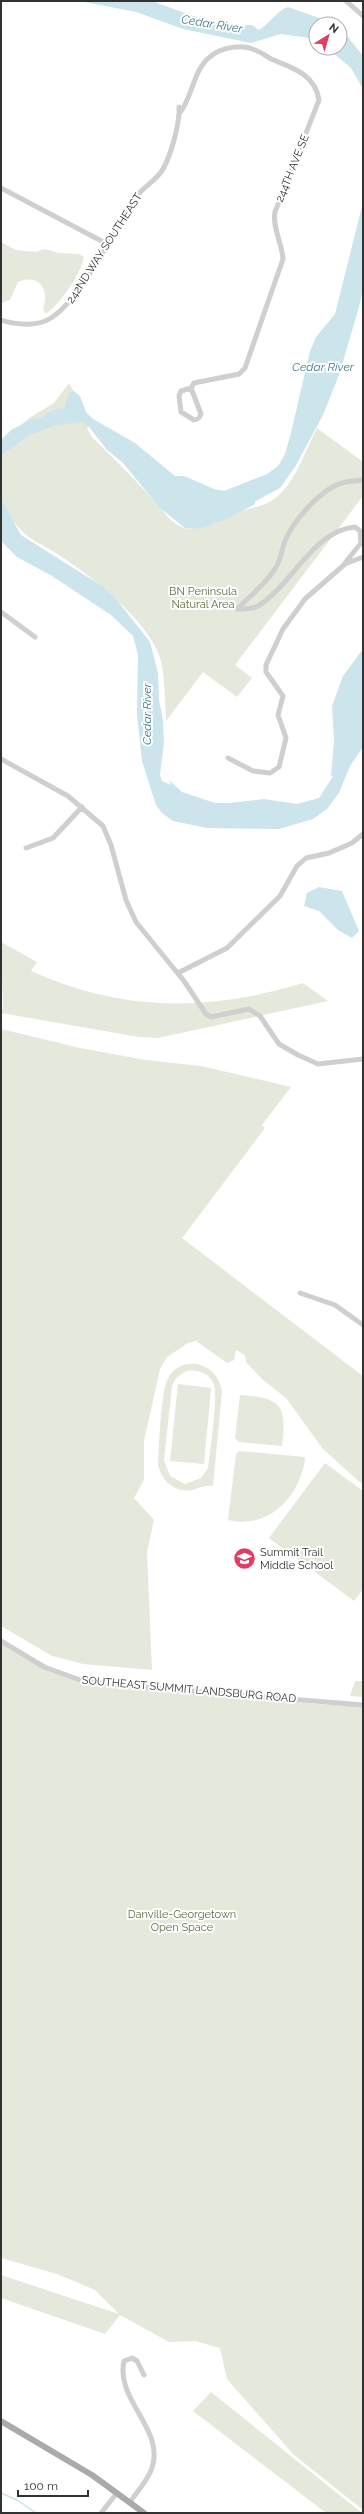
<svg xmlns="http://www.w3.org/2000/svg" width="364" height="2514" viewBox="0 0 364 2514" font-family="Raleway,sans-serif">
	<style>
		.green { fill: #e4e9dc; fill-rule: evenodd }
		.water { fill: #cce4eb }
		.lines { fill: none; stroke-linecap: round; stroke-linejoin: round }
		.stream { stroke: #cce4eb; stroke-width: 1.5 }
		.river { stroke: #cce4eb; stroke-width: 8 }
		.minor { stroke: #cfcfcf; stroke-width: 5 }
		.major { stroke: #aaa; stroke-width: 6 }
		.labels { text-anchor: middle; stroke-width: 4; stroke-linejoin: round; paint-order: stroke }
		.street-label { font-size: 11px; fill: #323232; stroke: #fff }
		.park-label { font-size: 11px; fill: #5d6e40; stroke: #fff }
		.poi-label { font-size: 11px; fill: #323232; stroke: #fff; text-anchor: start }
		.water-label { font-size: 12px; font-style: italic; fill: #3f7b8d; stroke: #fff }
	</style>
	<rect width="100%" height="100%" fill="#fff"/>
	<path class="green" d="M1 242 16 250 35 252 45 249 58 253 79 254 84 257C80 276 61 302 46 314L43 309C50 289 39 273 18 282L10 300 1 303Z
		M69 383 91 422 87 428 92 437C114 459 137 481 157 504 165 513 170 522 182 527 197 533 211 524 224 517 237 511 252 509 265 504 293 493 304 452 317 428L363 462V496L235 665 252 678 237 697 203 672 166 721C165 702 165 679 161 661 151 622 91 576 59 555 43 544 27 540 15 523L1 522V443L29 418 54 403Z
		M1 942 37 962 31 971C123 1012 207 1012 303 983L328 1001 158 1038 139 1037 1 1013 3 1008Z
		M1 1029 80 1048 146 1060 201 1066 291 1087 262 1125 265 1128 182 1238 363 1376V1485L323 1449 286 1398 263 1380 246 1362 245 1355 236 1350 234 1360 227 1363 196 1341 188 1343 167 1357 160 1369 144 1441V1480L134 1498 154 1520 147 1552 152 1670 83 1664 52 1656 1 1626Z
		M197 1364C211 1367 219 1376 222 1391L213 1486C204 1485 200 1488 192 1490 174 1493 161 1480 158 1464 159 1447 161 1390 168 1378 174 1367 185 1363 197 1364ZM186 1371C197 1369 210 1373 214 1385 218 1396 210 1453 208 1468L201 1478 185 1484 170 1476 164 1460 172 1386 176 1378Z
		M178 1384 211 1388 204 1464 170 1461Z
		M240 1395C282 1398 287 1405 282 1446L239 1442 235 1438Z
		M239 1451 305 1457V1459C300 1496 269 1530 228 1520L236 1454Z
		M325 1463 363 1491V1589L354 1601 269 1538Z
		M1 1638C32 1660 62 1674 98 1682L317 1704 363 1706V2510L294 2455 227 2379 220 2348 195 2341 169 2342 120 2315 105 2334 1 2298V2275L119 2314 95 2290 57 2274 1 2258Z
		M355 1681H363V1697L350 1696Z
		M211 2392 362 2513H326L193 2411Z"/>
	<path class="water" d="M79 1H152L204 20 230 25H252L259 30C269 24 279 9 288 7L336 24H316V39L281 34 251 43 183 29 136 12Z
		M340 27 363 56V89L351 68 327 48H340Z
		M363 202V289L359 307 339 375 323 415 295 467 280 488 256 501 224 511 210 526 196 529 185 528 160 508 123 463 107 450 89 427 82 422 55 425 30 435 1 455V440L11 430 32 419 59 415 65 406 68 394 74 391 80 396 86 412 93 419 135 443 175 476H184L214 489 224 491 267 474 278 466 285 454 291 433 310 351 316 337 335 314Z
		M1 499 21 535 102 586 117 600 150 642 158 673 159 700 163 720 164 742 160 775 162 781 171 785 169 780 182 792 215 803H230L264 799 297 804 319 798 334 775 331 777 334 741 332 706 343 676 363 649V747L350 766 339 793 327 809 313 819 279 829 207 828 173 821 162 813 156 805 142 761 137 714 138 655 133 636 111 615 52 576 17 557 1 541Z
		M319 887 342 891 359 931 352 938 338 930 319 911 304 906 307 893Z"/>
	<g class="lines">
		<path class="stream" d="M1 2493 17 2500 36 2513"/>
		<path class="river" d="M41 422 57 413 71 412
			M209 519 221 517 251 502"/>
		<path class="minor" d="M346 1 363 16
			M179 114C193 97 193 69 211 56 222 47 242 44 255 50 261 52 266 56 271 59 293 68 315 74 319 100L275 212C272 227 282 243 283 259L245 368 239 374 194 383 191 388 201 414 199 418 194 420 181 412 179 396 181 391 191 388
			M1 188 107 244
			M1 320C16 325 37 327 51 318 81 299 115 229 136 197 144 186 157 180 163 169 171 155 180 123 179 107
			M237 609C244 609 252 609 258 606 291 586 314 530 355 527L360 531 361 543 345 563
			M237 609C250 596 267 583 276 567 281 559 282 549 285 541 293 521 321 489 342 483 348 481 356 481 363 480
			M1 612 35 637
			M228 758 253 771 270 773 279 767 286 738 278 715 283 696 266 672V665L283 629 305 599 345 564 363 557
			M1 759 68 796 103 826 111 845 126 900 136 922 184 981 206 1014 211 1017 249 1009 260 1016 279 1044 298 1055 318 1064 363 1059
			M26 848 53 838 82 807
			M178 973 227 948 280 896 297 866 306 858 329 853 352 843 363 834
			M300 1293 335 1305 363 1325
			M1 1641 44 1667 80 1680 120 1685 363 1705
			M130 2502C137 2492 148 2480 152 2468 165 2429 115 2400 124 2361L132 2358 137 2361 144 2375
			M101 2513 117 2493"/>
		<path class="major" d="M1 2421 92 2475 144 2513"/>
	</g>
	<defs>
		<symbol id="school-disc" viewBox="-11 -11 22 22"><circle r="9.5" fill="#e23c63" stroke="#fff"/><path d="M0-5L7-2L0 1L-7-2ZM-4 1L0 2.5L4 1V4Q0 6-4 4Z" fill="#fff"/></symbol>
	</defs>
	<g fill-rule="evenodd">
		<use href="#school-disc" x="232" y="1546" width="25" height="25"/>
	</g>
	<g class="labels">
		<g class="street-label">
			<text transform="translate(292 168) rotate(-68)" y="4">244TH AVE SE</text>
			<text transform="translate(104 248) rotate(-57)" y="4">242ND WAY SOUTHEAST</text>
			<text transform="translate(189 1689) rotate(5)" y="4">SOUTHEAST SUMMIT LANDSBURG ROAD</text>
		</g>
		<g class="park-label">
			<text x="203" y="595">BN Peninsula<tspan x="203" dy="13">Natural Area</tspan></text>
			<text x="182" y="1918">Danville-Georgetown<tspan x="182" dy="13">Open Space</tspan></text>
		</g>
		<g class="poi-label">
			<text x="260" y="1556">Summit Trail<tspan x="260" dy="13">Middle School</tspan></text>
		</g>
		<g class="water-label">
			<text transform="translate(212 24) rotate(9)" y="4">Cedar River</text>
			<text x="323" y="371">Cedar River</text>
			<text transform="translate(147 714) rotate(-90)" y="4">Cedar River</text>
		</g>
	</g>
	<rect width="364" height="2514" fill="none" stroke="#323232" stroke-width="4"/>
	<g transform="translate(328 36) rotate(37)"><circle r="19" fill="#ffffff" stroke="#adadad"/>
	<path d="M0-3L7 15L0 10L-7 15Z" fill="#e23c63"/>
	<text y="-6" font-size="11" font-weight="bold" text-anchor="middle" fill="#323232">N</text>
	</g>
	<path d="M18 2490v6h70v-6" fill="none" stroke="#323232" stroke-width="2"/>
	<text x="24" y="2490" font-size="12" fill="#323232" stroke="#ffffff" stroke-width="3" paint-order="stroke">100 m</text>
</svg>
